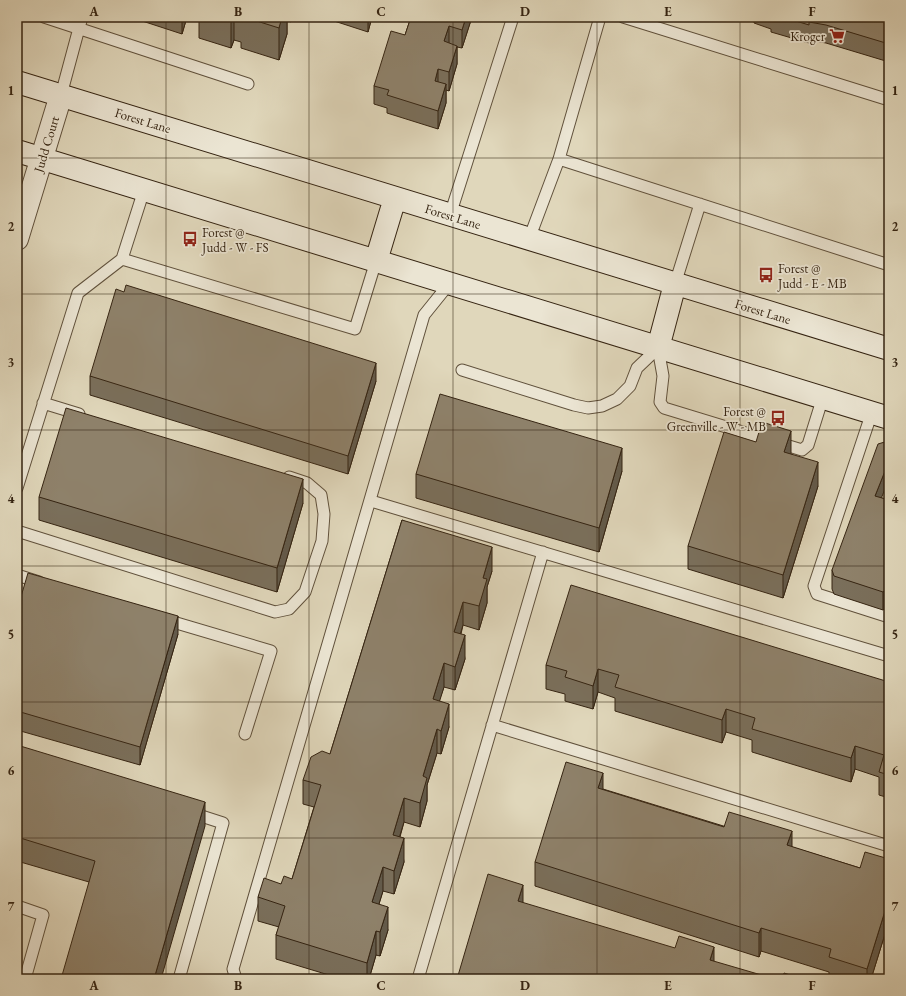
<svg xmlns="http://www.w3.org/2000/svg" width="906" height="996" viewBox="0 0 906 996" font-family="'EB Garamond',serif">
	<style>
		.lines { fill: none; stroke-linecap: round; stroke-linejoin: round }
		.lane-casing { stroke: #60513c; stroke-width: 13 }
		.street-casing { stroke: #60513c; stroke-width: 24 }
		.secondary-casing { stroke: #352412; stroke-width: 24 }
		.lane { stroke: #ebe5d3; stroke-width: 11 }
		.street { stroke: #ebe5d3; stroke-width: 22 }
		.secondary { stroke: #ebe5d3; stroke-width: 22 }
		.wall { fill: #7a6f5b; stroke: #352412 }
		.shaded-wall { fill: #635a4a; stroke: #352412 }
		.building { fill: #8e816a; stroke: #352412 }
		.grid { fill: none; stroke: #352412; stroke-width: 1; stroke-opacity: 0.55 }
		.labels { text-anchor: middle; stroke-width: 3.5; stroke-linejoin: round; paint-order: stroke }
		.poi-label { font-size: 13px; fill: #352412; stroke: #ebe5d3; text-anchor: end }
		.street-label { font-size: 13px; fill: #352412; stroke: #ebe5d3 }
		.neatline { fill: none; stroke: #352412; stroke-width: 1.5 }
		.grid-label { font-size: 13px; text-anchor: middle; font-weight: bold; fill: #352412 }
	</style>
	<rect width="100%" height="100%" fill="#e0d7bb"/>
	<filter id="stains"><feTurbulence type="fractalNoise" baseFrequency=".005" numOctaves="4"/><feColorMatrix values="0 0 0 0 .2 0 0 0 0 .09 0 0 0 0 .02 0 0 0 .5 -.17"/></filter>
	<radialGradient id="worn" r=".72"><stop offset=".6" stop-color="#630" stop-opacity="0"/><stop offset="1" stop-color="#630" stop-opacity=".3"/></radialGradient>
	<g class="lines">
		<defs>
			<path id="lane" d="M44 17 248 84
				M600 17 559 159 889 265
				M623 17 889 100
				M61 95 82 17
				M144 190 122 259 355 329 376 261
				M450 215 513 17
				M529 239 559 159
				M675 284 700 204
				M658 348 663 376 660 402 664 408 802 450 808 445 823 397
				M462 370 574 405 588 408 602 406 617 399 630 386 637 368 658 348
				M43 403 79 414
				M872 412 814 586 817 594 889 617
				M17 488 78 293 122 259
				M371 501 889 656
				M17 531 275 612 289 609 305 592 322 541 324 514 321 495 307 483 289 477
				M17 575 39 582
				M163 619 271 651 245 734
				M492 725 889 846
				M17 906 43 915 25 979
				M179 979 223 823 192 813
				M236 979 233 969 424 315 449 284
				M418 979 543 552"/>
			<path id="street" d="M17 239 61 95"/>
			<path id="secondary" d="M17 82 889 349
				M17 151 889 418
				M376 261 395 198
				M658 348 675 284"/>
		</defs>
		<use href="#lane" class="lane-casing"/>
		<use href="#street" class="street-casing"/>
		<use href="#secondary" class="secondary-casing"/>
		<use href="#lane" class="lane"/>
		<use href="#street" class="street"/>
		<use href="#secondary" class="secondary"/>
	</g>
	<path class="wall" d="M130 17H187L182 34Z
		M199 17H292L291 22 287 20V34L279 60 241 48V42L234 40 231 48 199 38Z
		M328 17H372L368 32 328 19Z
		M411 17H472L462 48 457 47V64L449 91 446 90V103L438 129 387 113V108L374 104V86L405 35Z
		M754 17H889V62L826 43 809 40V43L771 32V29L754 23Z
		M90 376 376 381 348 474 90 395Z
		M791 454 818 486 783 598 688 569V546Z
		M622 471 599 552 416 498V474Z
		M39 497 303 503 277 592 39 520Z
		M882 498 889 500V602L888 606 883 610 834 594 832 589V570Z
		M402 520 492 571 487 587V603L479 630 463 625 461 634 465 659 455 690 444 687 439 701 449 727 441 754 437 753 427 785V801L420 827 404 822 400 837 404 862 394 894 383 891 379 904 388 930 380 956 376 955 369 979H342L276 959V935L279 927 258 921V897L281 884 292 879 314 807 303 804V780L330 754Z
		M17 610 178 634 140 765 17 730Z
		M546 665 889 682V798L879 795V777L855 769 851 782 752 752V740L726 732 722 743 615 711V698L598 692 593 709 565 701V694L546 689Z
		M17 745 205 826 89 882 17 861Z
		M603 789 860 868 889 859V921L871 979H829V972L761 951 759 957 535 886V862Z"/>
	<path class="shaded-wall" d="M182 17H187L182 34Z
		M231 17H234V40L231 48Z
		M279 17H287V34L279 60Z
		M368 17H372L368 32Z
		M466 17H472L462 48V30Z
		M449 26V44L444 41Z
		M457 46V64L449 91V72Z
		M438 69V88L435 81Z
		M446 84V103L438 129V111Z
		M376 363V381L348 474V456Z
		M791 431V455L784 452Z
		M622 448V471L599 552V528Z
		M889 461V479L875 514V496Z
		M818 462V486L783 598V575Z
		M303 479V503L277 592V568Z
		M492 547V571L487 587V603L479 630V606L483 578Z
		M889 584V602L888 606 883 610V592Z
		M463 602V625L454 655V632Z
		M178 616V634L140 765V747Z
		M465 635V659L455 690V667Z
		M444 663V687L433 722V699Z
		M598 669V692L593 709V686Z
		M449 704V727L441 754V731Z
		M726 709V732L722 743V720Z
		M437 729V753L427 785V801L420 827V803L423 776Z
		M855 746V769L851 782V758Z
		M603 773V797L598 788Z
		M404 798V822L393 858V835Z
		M205 802V826L161 979H154Z
		M792 831V855L787 845Z
		M404 838V862L394 894V871Z
		M383 867V891L372 926V902Z
		M523 885V908L518 901Z
		M889 898V921L871 979H867V969Z
		M388 907V930L380 956V932Z
		M761 928V951L759 957V933Z
		M376 931V955L369 979H367V963Z
		M714 947V970L710 960Z"/>
	<path class="building" d="M244 17H282L279 28Z
		M411 17H466L462 30 449 26 444 41 457 46 449 72 438 69 435 81 446 84 438 111 387 95 389 90 374 86 391 31 405 35Z
		M783 17H889V44L826 25 809 22V25Z
		M126 285 376 363 348 456 90 376 116 289 124 292Z
		M440 394 622 448 599 528 416 474Z
		M66 408 303 479 277 568 39 497Z
		M762 422 791 431 784 452 818 462 783 575 688 546 724 432 756 442Z
		M888 441 889 444V461L875 496 889 500V584L888 587 883 592 834 576 832 570 878 444Z
		M402 520 492 547 483 578 487 579 479 606 463 602 454 632 465 635 455 667 444 663 433 699 449 704 441 731 437 729 423 776 427 778 420 803 404 798 393 835 404 838 394 871 383 867 372 902 388 907 380 932 376 931 367 963 276 935 285 906 258 897 264 878 281 884 284 876 292 879 321 785 303 780 311 757 322 751 330 754Z
		M28 573 178 616 140 747 17 711V610Z
		M571 585 889 682V775L879 772 884 755 855 746 851 758 752 729 755 718 726 709 722 720 615 687 619 675 598 669 593 686 565 677 567 671 546 665Z
		M17 745 205 802 154 979H61L95 861 17 837Z
		M566 762 603 773 598 788 724 827 729 812 792 831 787 845 860 868 865 852 889 859V898L867 969 829 957 831 949 761 928 759 933 535 862Z
		M488 874 523 885 518 901 675 948 679 936 714 947 710 960 775 979H457Z
		M784 973 803 979H782Z"/>
	<path class="grid" d="M166 17V979M309 17V979M453 17V979M597 17V979M740 17V979M17 158H889M17 294H889M17 430H889M17 566H889M17 702H889M17 838H889"/>
	<defs>
		<symbol id="supermarket-bare" viewBox="-9 -9 18 18"><path d="M-6-5.5h2.5l.6 2H6L4.5 2H-2.5L-4.4-4H-6ZM-1.5 3.2a1.3 1.3 0 1 0 .1 0ZM3 3.2a1.3 1.3 0 1 0 .1 0Z" fill="#8f2418" stroke="#ebe5d3" stroke-width="2.5" paint-order="stroke"/></symbol>
		<symbol id="bus-bare" viewBox="-9 -9 18 18"><path d="M-5-6H5V4H4V6H2V4H-2V6H-4V4H-5ZM-3.5-4V0h7V-4ZM-3.5 1.2v1.5H-2V1.2ZM2 1.2v1.5H3.5V1.2Z" fill="#8f2418" stroke="#ebe5d3" stroke-width="2.5" paint-order="stroke"/></symbol>
	</defs>
	<g fill-rule="evenodd">
		<use href="#supermarket-bare" x="826" y="25" width="22" height="22"/>
		<use href="#bus-bare" x="179" y="228" width="22" height="22"/>
		<use href="#bus-bare" x="755" y="264" width="22" height="22"/>
		<use href="#bus-bare" x="767" y="407" width="22" height="22"/>
	</g>
	<g class="labels">
		<g class="poi-label">
			<text x="825" y="41">Kroger</text>
			<text x="202" y="237" text-anchor="start">Forest @<tspan x="202" dy="15">Judd - W - FS</tspan></text>
			<text x="778" y="273" text-anchor="start">Forest @<tspan x="778" dy="15">Judd - E - MB</tspan></text>
			<text x="766" y="416">Forest @<tspan x="766" dy="15">Greenville - W - MB</tspan></text>
		</g>
		<g class="street-label">
			<text transform="translate(143 120) rotate(17)" y="5">Forest Lane</text>
			<text transform="translate(46 144) rotate(-73)" y="5">Judd Court</text>
			<text transform="translate(453 216) rotate(17)" y="5">Forest Lane</text>
			<text transform="translate(763 311) rotate(17)" y="5">Forest Lane</text>
		</g>
	</g>
	<rect width="906" height="996" fill="none" stroke="#e0d7bb" stroke-width="44"/>
	<rect x="22" y="22" width="862" height="952" class="neatline"/>
	<g class="grid-label">
		<text x="94" y="16">A</text>
		<text x="238" y="16">B</text>
		<text x="381" y="16">C</text>
		<text x="525" y="16">D</text>
		<text x="668" y="16">E</text>
		<text x="812" y="16">F</text>
		<text x="11" y="95">1</text>
		<text x="895" y="95">1</text>
		<text x="11" y="231">2</text>
		<text x="895" y="231">2</text>
		<text x="11" y="367">3</text>
		<text x="895" y="367">3</text>
		<text x="11" y="503">4</text>
		<text x="895" y="503">4</text>
		<text x="11" y="639">5</text>
		<text x="895" y="639">5</text>
		<text x="11" y="775">6</text>
		<text x="895" y="775">6</text>
		<text x="11" y="911">7</text>
		<text x="895" y="911">7</text>
		<text x="94" y="990">A</text>
		<text x="238" y="990">B</text>
		<text x="381" y="990">C</text>
		<text x="525" y="990">D</text>
		<text x="668" y="990">E</text>
		<text x="812" y="990">F</text>
	</g>
	<rect width="100%" height="100%" filter="url(#stains)"/>
	<rect width="100%" height="100%" fill="url(#worn)"/>
</svg>
